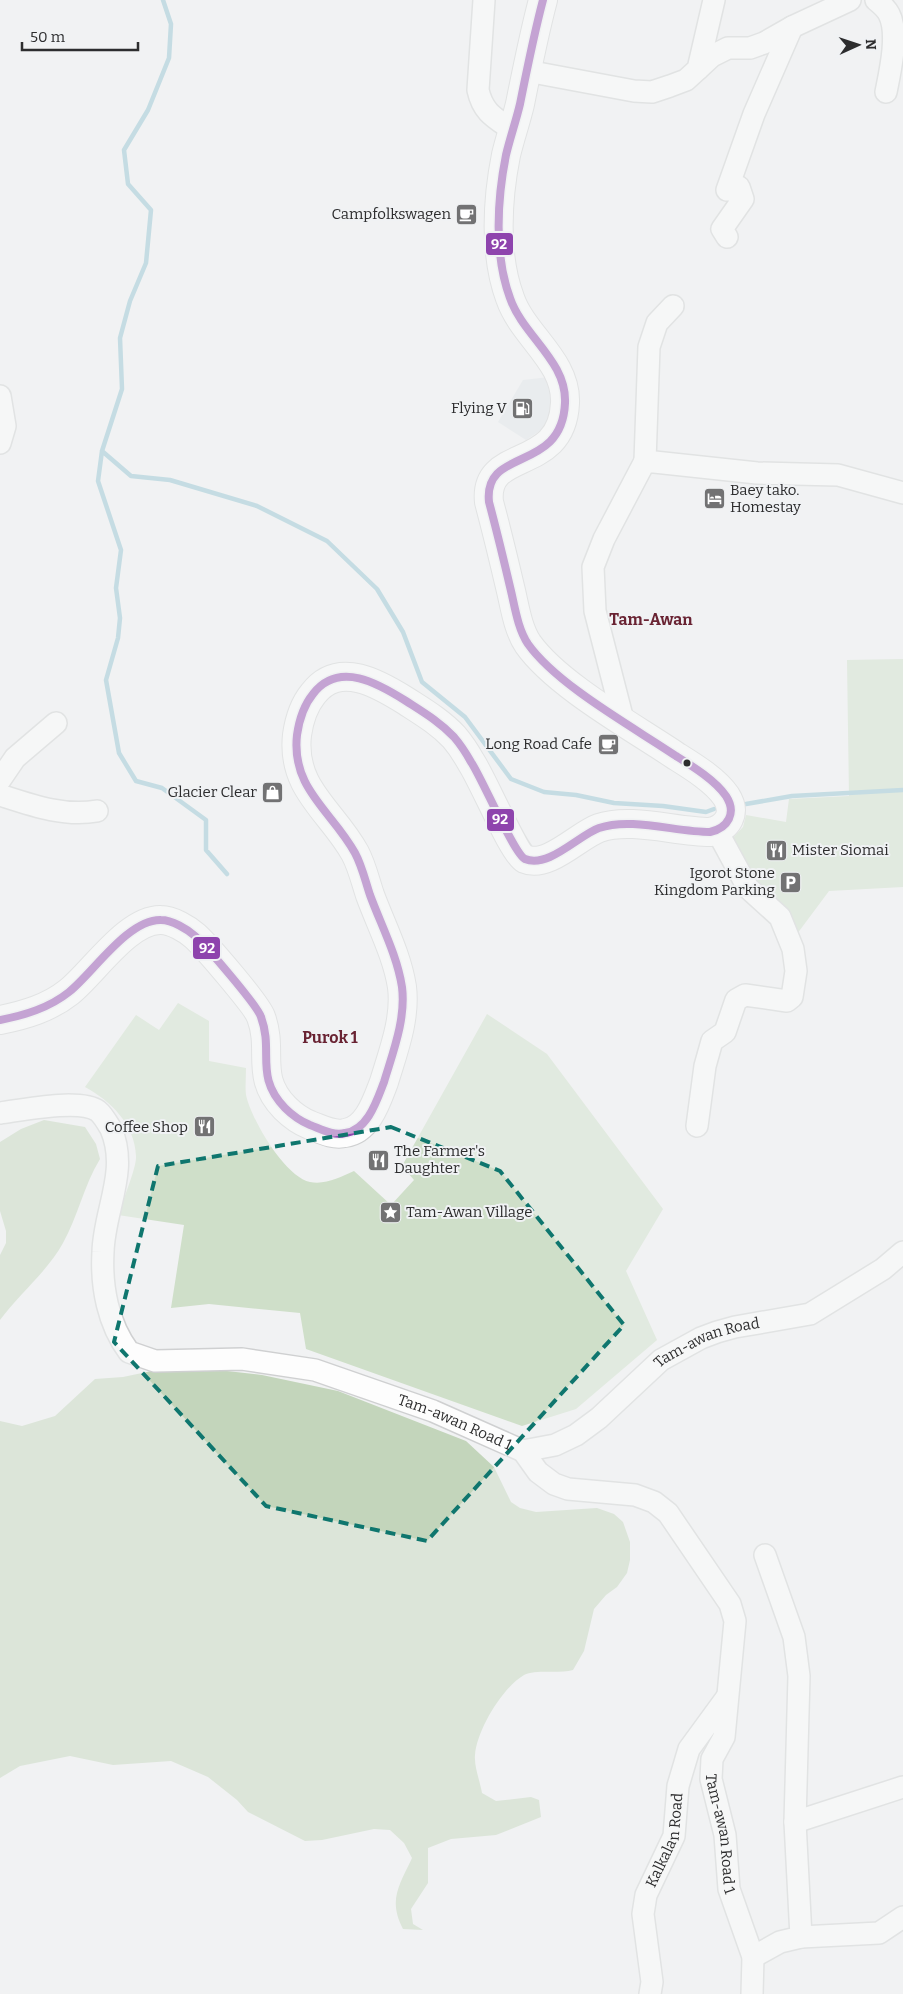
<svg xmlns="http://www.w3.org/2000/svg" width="903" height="1994" viewBox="0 0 903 1994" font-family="Bitter,serif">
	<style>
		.built { fill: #e1e4e9 }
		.green { fill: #cfdfc9 }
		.forest { fill: #c3d5bb }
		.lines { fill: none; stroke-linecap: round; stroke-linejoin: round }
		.stream { stroke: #90c2d0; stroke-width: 4.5 }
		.minor-casing { stroke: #cfd0d1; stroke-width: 24 }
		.major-casing { stroke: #cfd0d1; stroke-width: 30 }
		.minor { stroke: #fdfdfd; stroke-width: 21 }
		.major { stroke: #fdfdfd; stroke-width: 28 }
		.bus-1-casing { stroke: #f0f2f4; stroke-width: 11 }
		.bus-1 { stroke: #8e44ad; stroke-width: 8 }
		.marked { fill: none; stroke: #0f766e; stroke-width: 4; stroke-dasharray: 10 6; stroke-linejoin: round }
		.bus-dot { fill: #2d2d2e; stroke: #f0f2f4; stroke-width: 2 }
		.labels { text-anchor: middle; stroke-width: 4; stroke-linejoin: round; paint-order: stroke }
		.poi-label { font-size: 15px; fill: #2d2d2e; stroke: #f0f2f4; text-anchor: end }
		.street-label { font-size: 15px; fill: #2d2d2e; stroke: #f0f2f4 }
		.neighbourhood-label { font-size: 16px; font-weight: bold; fill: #692332; stroke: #f0f2f4 }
		.line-badge { stroke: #f0f2f4; stroke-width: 2 }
		.badge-label { font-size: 14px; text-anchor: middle; font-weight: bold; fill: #fff }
	</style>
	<rect width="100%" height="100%" fill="#f1f2f3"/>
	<path class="built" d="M549 377 555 410 541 430 526 440 498 422 523 380Z"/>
	<path class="green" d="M903 659V887L829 891 794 938 730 841 743 827 746 815 786 822 789 799 849 796 847 660Z
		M178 1003 209 1021V1061L246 1068C246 1077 245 1087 246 1095 251 1119 285 1177 310 1182 326 1185 340 1177 354 1171L391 1205 414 1180 402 1166 487 1014 547 1054 663 1209 626 1271 657 1340 576 1409 522 1426 306 1349 300 1313 209 1304 171 1308 184 1225 118 1215C122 1202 137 1167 136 1156 135 1125 111 1101 85 1087L136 1015 159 1030Z"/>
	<path class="forest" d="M44 1120 85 1127 96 1144 100 1159C84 1185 78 1216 63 1243 47 1272 20 1293 0 1320V1255L6 1243V1231L0 1211V1142L21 1129Z
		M161 1369 218 1370 262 1375 338 1391 466 1441 494 1467 511 1502 520 1508 536 1512 597 1508 614 1514 623 1522 630 1542V1560L627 1573 617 1587 606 1595 594 1609 584 1651 573 1670C559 1674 535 1669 524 1675 502 1688 477 1730 475 1755 474 1767 480 1781 482 1793L496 1801 531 1797 539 1800 541 1817 496 1835 451 1839 428 1848V1883L411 1909 413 1924 423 1930 403 1929C388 1900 399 1886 412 1858L404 1843 390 1830 374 1829 322 1840 305 1841 248 1812 237 1800 208 1777 171 1761 113 1765 70 1756 20 1766 0 1778V1421L22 1426 55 1416 95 1379 123 1377Z"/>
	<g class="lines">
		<path class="stream" d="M163 0 171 24 169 58 148 110 124 150 128 184 151 210 146 263 130 301 120 338 122 389 102 451 98 481 121 550 116 588 120 618 118 638 106 680 119 753 136 781 162 788 206 820V850L227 874
			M102 451 131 476 170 480 257 506 327 541 377 589 403 632 422 682 465 717 511 779 544 792 576 795 614 803 663 806 706 812 714 809
			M746 804 792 796 903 790"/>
		<defs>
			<g id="minor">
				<path d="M484 0 478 90C483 113 495 118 514 131"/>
				<path d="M876 0C881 4 886 8 889 14 899 33 890 72 886 92"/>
				<path d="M792 27 850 0"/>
				<path d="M698 69 712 56 728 48H750L764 43 792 27 754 114 727 190 739 187 743 199 722 229 727 237"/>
				<path d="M527 71 634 91 652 92 670 86 686 80 698 69 714 0"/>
				<path d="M0 396 5 426 0 443"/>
				<path d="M645 461 649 347 657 323 673 306"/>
				<path d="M623 720 595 611 593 567 604 539 645 461 757 473 838 475 903 493"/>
				<path d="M0 780 15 758 56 723"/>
				<path d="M0 795C31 805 64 817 97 811"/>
				<path id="s1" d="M0 1113C22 1110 80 1098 98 1111 103 1115 108 1124 111 1129 129 1171 104 1210 103 1252 101 1287 108 1324 129 1352L155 1361 242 1359 315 1370 433 1411 523 1451 538 1472 554 1484 568 1489 635 1495 654 1502 668 1513 730 1604 735 1621 724 1737 712 1759 711 1779 725 1835 729 1889 753 1957 752 1994"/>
				<path d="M697 1126 705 1066 712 1041 725 1032 736 1000 745 995 787 1001 792 997 796 971 793 949 780 917 748 888 717 831"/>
				<path id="s2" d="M523 1451 555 1445 576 1435 599 1418 661 1360 701 1338 717 1332 735 1327 810 1314 883 1269 903 1252"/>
				<path d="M795 1822 903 1787"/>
				<path d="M801 1937 879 1933 903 1917"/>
				<path d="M753 1957 780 1942 801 1937 795 1822 799 1676 794 1637 765 1555"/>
				<path id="s3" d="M650 1994 652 1982 643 1914 646 1895 674 1836 678 1786 689 1749 727 1697"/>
			</g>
			<path id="major" d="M0 1020C25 1015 49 1008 69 992 93 973 128 919 161 920 172 920 187 929 195 936 206 946 257 1005 261 1017 274 1052 254 1076 285 1108 292 1115 300 1121 310 1125 321 1129 333 1136 345 1133 368 1130 377 1100 384 1082 393 1052 406 1019 402 987 397 955 381 925 370 895 365 880 362 866 355 853 332 811 291 789 297 735 299 721 304 705 313 694 339 660 379 684 406 701 423 712 440 722 454 737 460 744 466 753 471 762 482 778 514 854 525 859 548 869 579 835 599 828 631 817 676 832 710 832 728 828 737 813 726 796 715 780 692 766 676 756 633 727 557 685 528 644 518 629 515 608 511 591 504 561 497 532 489 502 483 446 562 474 565 403 567 361 523 336 510 298 494 255 497 200 506 155 510 138 516 121 520 104 527 69 534 34 543 0"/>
		</defs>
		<use href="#minor" class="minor-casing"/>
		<use href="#major" class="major-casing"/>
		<use href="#minor" class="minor"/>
		<use href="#major" class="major"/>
		<defs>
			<path id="bus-1" d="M0 1020C25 1015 49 1008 69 992 93 973 128 919 161 920 172 920 187 929 195 936 206 946 257 1005 261 1017 274 1052 254 1076 285 1108 292 1115 300 1121 310 1125 321 1129 333 1136 345 1133 368 1130 377 1100 384 1082 393 1052 406 1019 402 987 397 955 381 925 370 895 365 880 362 866 355 853 332 811 291 789 297 735 299 721 304 705 313 694 339 660 379 684 406 701 423 712 440 722 454 737 460 744 466 753 471 762 482 778 514 854 525 859 548 869 579 835 599 828 631 817 676 832 710 832 728 828 737 813 726 796 715 780 692 766 676 756 633 727 557 685 528 644 518 629 515 608 511 591 504 561 497 532 489 502 483 446 562 474 565 403 567 361 523 336 510 298 494 255 497 200 506 155 510 138 516 121 520 104 527 69 534 34 543 0"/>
		</defs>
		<use href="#bus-1" class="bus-1-casing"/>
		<use href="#bus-1" class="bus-1"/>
	</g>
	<path d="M0 0H903V1994H0ZM391 1127 500 1171 624 1325 427 1541 266 1506 114 1342 158 1166Z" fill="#f1f2f3" fill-opacity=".55" fill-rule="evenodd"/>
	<path class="marked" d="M391 1127 500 1171 624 1325 427 1541 266 1506 114 1342 158 1166Z"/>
	<defs>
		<symbol id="cafe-square" viewBox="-11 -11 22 22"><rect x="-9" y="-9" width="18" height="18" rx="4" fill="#727273" stroke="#f0f2f4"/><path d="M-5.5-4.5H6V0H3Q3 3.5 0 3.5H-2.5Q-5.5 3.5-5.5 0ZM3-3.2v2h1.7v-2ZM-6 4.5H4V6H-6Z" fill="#fff"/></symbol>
		<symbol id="fuel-square" viewBox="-11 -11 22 22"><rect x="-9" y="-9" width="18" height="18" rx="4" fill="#727273" stroke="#f0f2f4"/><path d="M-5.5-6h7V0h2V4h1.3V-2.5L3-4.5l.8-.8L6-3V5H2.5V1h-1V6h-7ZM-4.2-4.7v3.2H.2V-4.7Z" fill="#fff"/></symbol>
		<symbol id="hotel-square" viewBox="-11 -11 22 22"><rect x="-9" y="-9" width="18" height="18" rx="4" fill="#727273" stroke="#f0f2f4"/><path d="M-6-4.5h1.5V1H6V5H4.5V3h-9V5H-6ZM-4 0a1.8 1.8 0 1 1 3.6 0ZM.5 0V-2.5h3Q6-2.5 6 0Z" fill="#fff"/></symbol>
		<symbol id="shop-square" viewBox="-11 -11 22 22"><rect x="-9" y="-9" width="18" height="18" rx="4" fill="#727273" stroke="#f0f2f4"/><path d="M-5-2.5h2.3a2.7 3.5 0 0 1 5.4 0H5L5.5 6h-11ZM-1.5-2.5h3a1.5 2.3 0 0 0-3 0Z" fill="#fff"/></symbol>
		<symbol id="restaurant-square" viewBox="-11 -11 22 22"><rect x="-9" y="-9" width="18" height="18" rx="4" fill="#727273" stroke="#f0f2f4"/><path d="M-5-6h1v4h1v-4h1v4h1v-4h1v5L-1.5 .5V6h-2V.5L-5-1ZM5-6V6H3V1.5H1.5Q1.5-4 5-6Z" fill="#fff"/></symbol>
		<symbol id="parking-square" viewBox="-11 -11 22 22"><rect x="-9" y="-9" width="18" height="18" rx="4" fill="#727273" stroke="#f0f2f4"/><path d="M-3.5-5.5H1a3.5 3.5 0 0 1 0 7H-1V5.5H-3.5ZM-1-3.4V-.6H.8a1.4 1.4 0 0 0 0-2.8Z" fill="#fff"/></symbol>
		<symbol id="sight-square" viewBox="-11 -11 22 22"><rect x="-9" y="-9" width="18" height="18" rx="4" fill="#727273" stroke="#f0f2f4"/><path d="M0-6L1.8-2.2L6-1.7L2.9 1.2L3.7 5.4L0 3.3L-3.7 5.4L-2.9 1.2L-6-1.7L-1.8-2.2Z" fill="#fff"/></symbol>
	</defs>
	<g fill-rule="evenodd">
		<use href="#cafe-square" x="454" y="202" width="25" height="25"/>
		<use href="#fuel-square" x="510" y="396" width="25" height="25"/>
		<use href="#hotel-square" x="702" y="486" width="25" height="25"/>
		<use href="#cafe-square" x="596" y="732" width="25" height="25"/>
		<use href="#shop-square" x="260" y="780" width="25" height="25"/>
		<use href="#restaurant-square" x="764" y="838" width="25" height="25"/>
		<use href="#parking-square" x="778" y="870" width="25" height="25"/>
		<use href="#restaurant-square" x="192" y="1114" width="25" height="25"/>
		<use href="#restaurant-square" x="366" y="1148" width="25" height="25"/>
		<use href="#sight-square" x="378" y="1200" width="25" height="25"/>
	</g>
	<circle class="bus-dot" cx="687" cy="763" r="4.5"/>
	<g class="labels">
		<g class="poi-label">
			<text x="451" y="219">Campfolkswagen</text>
			<text x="507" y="413">Flying V</text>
			<text x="730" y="495" text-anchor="start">Baey tako.<tspan x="730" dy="17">Homestay</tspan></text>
			<text x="592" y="749">Long Road Cafe</text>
			<text x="257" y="797">Glacier Clear</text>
			<text x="792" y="855" text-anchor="start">Mister Siomai</text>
			<text x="775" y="878">Igorot Stone<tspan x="775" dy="17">Kingdom Parking</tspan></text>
			<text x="188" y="1132">Coffee Shop</text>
			<text x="394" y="1156" text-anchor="start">The Farmer's<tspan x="394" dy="17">Daughter</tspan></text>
			<text x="406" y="1217" text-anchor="start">Tam-Awan Village</text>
		</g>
		<g class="street-label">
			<text dy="5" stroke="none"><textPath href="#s2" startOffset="219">Tam-awan Road</textPath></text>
			<text dy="5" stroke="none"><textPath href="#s1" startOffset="690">Tam-awan Road 1</textPath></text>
			<text dy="5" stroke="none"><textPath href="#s1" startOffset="1275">Tam-awan Road 1</textPath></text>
			<text dy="5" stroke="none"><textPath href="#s3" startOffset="159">Kalkalan Road</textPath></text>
		</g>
		<g class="neighbourhood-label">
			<text x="651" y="625">Tam-Awan</text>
			<text x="330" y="1043">Purok 1</text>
		</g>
	</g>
	<g class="line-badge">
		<rect x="485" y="232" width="29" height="24" rx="5" fill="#8e44ad"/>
		<rect x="486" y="808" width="29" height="24" rx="5" fill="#8e44ad"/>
		<rect x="192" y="936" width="29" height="24" rx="5" fill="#8e44ad"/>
	</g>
	<g class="badge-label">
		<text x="499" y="249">92</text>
		<text x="500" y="824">92</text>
		<text x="207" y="953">92</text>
	</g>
	<g transform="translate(858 45) rotate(87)" stroke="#f0f2f4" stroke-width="4" paint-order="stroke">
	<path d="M0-4L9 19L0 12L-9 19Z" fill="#2d2d2e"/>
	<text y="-8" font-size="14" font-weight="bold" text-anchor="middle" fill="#2d2d2e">N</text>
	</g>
	<path d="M22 42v8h116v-8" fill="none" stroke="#2d2d2e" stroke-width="2.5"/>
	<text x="30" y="42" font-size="15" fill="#2d2d2e" stroke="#f0f2f4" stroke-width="4" paint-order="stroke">50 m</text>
</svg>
